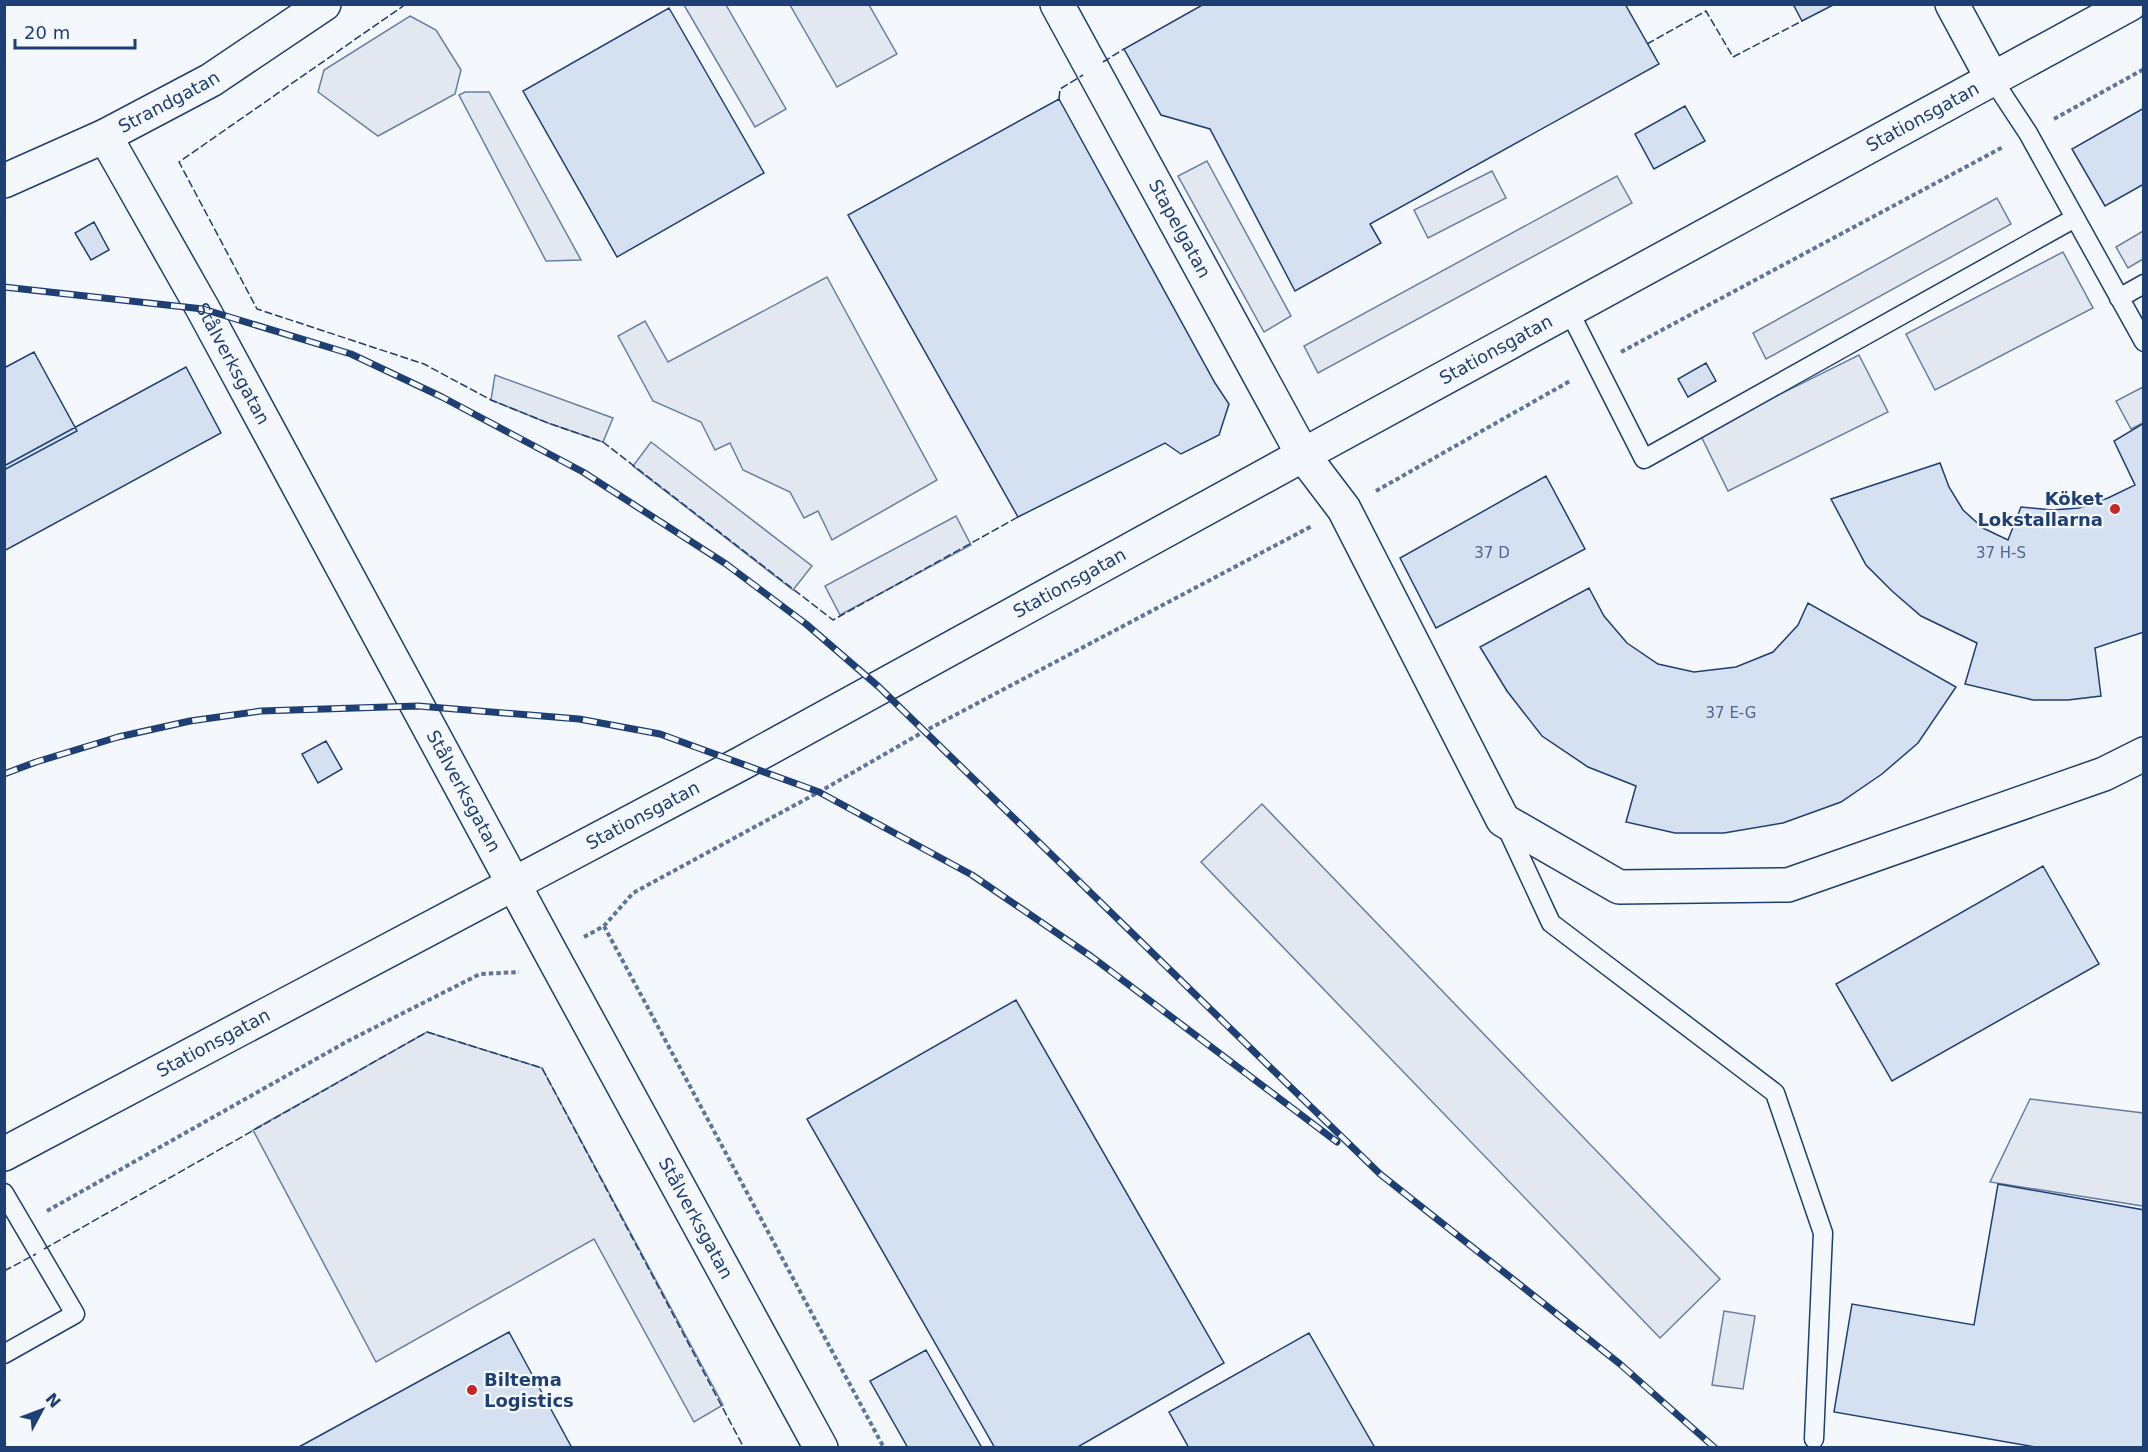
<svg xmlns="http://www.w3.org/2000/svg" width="2148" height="1452" viewBox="0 0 2148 1452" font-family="'DejaVu Sans',sans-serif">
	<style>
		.parking { fill: #e3e8f0; stroke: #687fa3; stroke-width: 1.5 }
		.building { fill: #d5e0f0; stroke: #1d3f73; stroke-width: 1.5 }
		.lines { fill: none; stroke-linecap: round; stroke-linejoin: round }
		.service-casing { stroke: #1d3f73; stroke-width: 21 }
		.minor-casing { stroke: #1d3f73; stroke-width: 36 }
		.path { stroke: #5e769c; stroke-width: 4; stroke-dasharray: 4.5 3; stroke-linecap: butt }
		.service { stroke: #f4f7fb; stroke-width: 18 }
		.minor { stroke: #f4f7fb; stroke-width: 33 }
		.rail-casing { stroke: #1d3f73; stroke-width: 7 }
		.rail { stroke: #f4f7fb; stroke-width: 4.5; stroke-dasharray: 14; stroke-linecap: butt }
		.fence { stroke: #1d3f73; stroke-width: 1.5; stroke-dasharray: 8 3; stroke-linecap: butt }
		.poi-dot { fill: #c62828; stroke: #f4f7fb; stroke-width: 2 }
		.labels { text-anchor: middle; stroke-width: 4.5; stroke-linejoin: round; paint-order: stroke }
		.number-label { font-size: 15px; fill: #4b6792 }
		.street-label { font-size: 18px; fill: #1d3f73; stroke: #f4f7fb }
		.poi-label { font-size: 18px; font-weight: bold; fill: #1d3f73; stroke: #f4f7fb; text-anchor: end }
	</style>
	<rect width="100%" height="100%" fill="#f4f7fb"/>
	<path class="parking" d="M684 5H726L786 109 755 127Z
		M790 5H869L897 54 837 87Z
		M410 16 436 30 461 70 455 94 378 136 318 92 324 70Z
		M465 92H489L581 260 546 261 459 95Z
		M1207 161 1291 316 1264 332 1178 176Z
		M1492 171 1506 198 1428 238 1414 210Z
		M1617 176 1632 203 1318 373 1304 346Z
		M1997 198 2011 224 1766 359 1753 333Z
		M2143 231V259L2128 268 2116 247Z
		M2063 252 2093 308 1935 390 1906 334Z
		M827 277 937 480 832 540 818 511 804 518 790 492 743 470 730 443 715 450 701 422 653 401 618 336 645 321 668 362Z
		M1859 355 1888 412 1728 491 1700 434Z
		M495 375 613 418 603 442 548 423 491 400Z
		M2143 387V423L2131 429 2116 401Z
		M651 442 812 566 793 590 633 466Z
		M956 516 971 545 840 615 825 586Z
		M1262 804 1720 1279 1660 1338 1201 862Z
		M427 1032 542 1068 723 1405 694 1422 594 1239 376 1362 253 1130Z
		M2030 1099 2143 1113V1206L1990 1182Z
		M1724 1311 1755 1316 1743 1389 1712 1385Z"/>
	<path class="building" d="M1204 4H1625L1659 64 1370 224 1381 243 1295 291 1210 129 1161 115 1124 49Z
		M1793 4H1835L1802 21Z
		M669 8 764 173 617 257 523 91Z
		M1059 99 1215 383 1229 404 1219 435 1181 454 1165 443 1018 517 848 215Z
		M1685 106 1705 141 1654 169 1635 134Z
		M2144 108V184L2105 206 2072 149Z
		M94 222 109 250 91 260 75 233Z
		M34 352 77 431 4 470V368Z
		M1706 363 1716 381 1688 397 1678 379Z
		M186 367 221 433 4 551V466Z
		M2144 423V632L2095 648 2101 696 2068 700H2033L1965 684 1977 643 1921 616 1892 591 1866 565 1831 499 1940 463 1949 487 1963 510 1983 528 2008 540 2021 507 2052 510 2079 508 2108 498 2135 485 2114 441Z
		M1546 476 1585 549 1436 628 1400 558Z
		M1589 588 1604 616 1627 643 1658 664 1694 672 1736 667 1773 652 1798 625 1808 603 1956 687 1918 743 1882 774 1841 802 1783 823 1724 833H1675L1626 822 1636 786 1588 767 1542 736 1507 691 1480 647Z
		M326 741 342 769 318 783 302 754Z
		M2043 866 2099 964 1892 1081 1836 984Z
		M1016 1000 1224 1363 1076 1448H995L807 1119Z
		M1998 1184 2144 1210V1448H2041L1834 1412 1852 1304 1974 1325Z
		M509 1332 572 1448H297Z
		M1309 1333 1375 1448H1189L1169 1412Z
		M926 1350 982 1448H908L870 1381Z"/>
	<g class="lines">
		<defs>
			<path id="service" d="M1993 80 2028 133 2144 342
				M2119 298 2144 284
				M1569 311 1644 459 2075 218
				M1505 824 1551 923 1775 1093 1823 1233 1814 1439
				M4 1193 75 1314 4 1354"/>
			<g id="minor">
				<path id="s1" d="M1057 4 1303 455 1344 509 1503 820 1619 887 1788 885 2104 774 2144 754"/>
				<path d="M1952 4 1993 80"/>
				<path id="s2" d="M105 136 203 309 552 955 821 1448"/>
				<path id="s3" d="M4 181 105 136 211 80 324 4"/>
				<path id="s4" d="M4 1154 742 763 1303 455 2130 4"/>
			</g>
		</defs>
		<use href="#service" class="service-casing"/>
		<use href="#minor" class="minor-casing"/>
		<path class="path" d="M2054 119 2144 69
			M1621 352 2003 147
			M1376 491 1570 381
			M604 926 884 1448
			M584 937 604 926 633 893 819 792 923 732 1312 526
			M47 1211 348 1041 480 974 519 972"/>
		<use href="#service" class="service"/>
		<use href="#minor" class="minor"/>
		<defs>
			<path id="rail" d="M4 287 203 309 351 354 442 397 583 472 726 564 806 624 879 687 1380 1174 1620 1364 1715 1448
				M4 774 36 762 118 737 190 721 261 711 418 706 579 719 660 734 819 792 972 875 1092 957 1337 1142"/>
		</defs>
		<use href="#rail" class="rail-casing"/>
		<use href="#rail" class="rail"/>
		<path class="fence" d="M406 4 179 162 257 309 424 364 491 400 548 423 603 442 833 620 1018 517
			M1647 44 1706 11 1733 57 1802 21
			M1103 62 1124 49
			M1059 99 1060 89 1083 75
			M44 1249 427 1032 542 1068 744 1448
			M4 1271 36 1254"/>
	</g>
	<g class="poi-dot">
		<circle cx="2115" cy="509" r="6"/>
		<circle cx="472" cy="1390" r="6"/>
	</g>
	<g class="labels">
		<g class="number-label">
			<text x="1492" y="558">37 D</text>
			<text x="2001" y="558">37 H-S</text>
			<text x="1731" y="718">37 E-G</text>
		</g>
		<g class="street-label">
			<text dy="6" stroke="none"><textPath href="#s3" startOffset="183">Strandgatan</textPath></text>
			<text dy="6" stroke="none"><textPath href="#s4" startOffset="2181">Stationsgatan</textPath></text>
			<text dy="6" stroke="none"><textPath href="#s1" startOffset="256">Stapelgatan</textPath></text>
			<text dy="6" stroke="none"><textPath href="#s4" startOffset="1695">Stationsgatan</textPath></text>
			<text dy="6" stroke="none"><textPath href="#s2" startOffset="261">Stålverksgatan</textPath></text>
			<text dy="6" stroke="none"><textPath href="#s4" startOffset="1209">Stationsgatan</textPath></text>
			<text dy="6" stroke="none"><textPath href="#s2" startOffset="747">Stålverksgatan</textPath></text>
			<text dy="6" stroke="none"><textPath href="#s4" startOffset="723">Stationsgatan</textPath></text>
			<text dy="6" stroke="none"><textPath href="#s4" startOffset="237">Stationsgatan</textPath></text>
			<text dy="6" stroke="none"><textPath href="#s2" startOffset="1233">Stålverksgatan</textPath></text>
		</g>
		<g class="poi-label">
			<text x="2103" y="505">Köket<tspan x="2103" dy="21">Lokstallarna</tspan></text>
			<text x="484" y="1386" text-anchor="start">Biltema<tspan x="484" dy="21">Logistics</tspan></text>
		</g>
	</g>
	<rect width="2148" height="1452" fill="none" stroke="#1d3f73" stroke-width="12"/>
	<g transform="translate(42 1410) rotate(49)" stroke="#f4f7fb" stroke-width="4.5" paint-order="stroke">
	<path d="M0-4.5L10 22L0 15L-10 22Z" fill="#1d3f73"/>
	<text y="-9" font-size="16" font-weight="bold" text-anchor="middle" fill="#1d3f73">N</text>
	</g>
	<path d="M15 39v9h120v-9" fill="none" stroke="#1d3f73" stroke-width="3"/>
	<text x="24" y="39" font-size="18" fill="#1d3f73" stroke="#f4f7fb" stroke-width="4.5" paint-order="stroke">20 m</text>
</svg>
